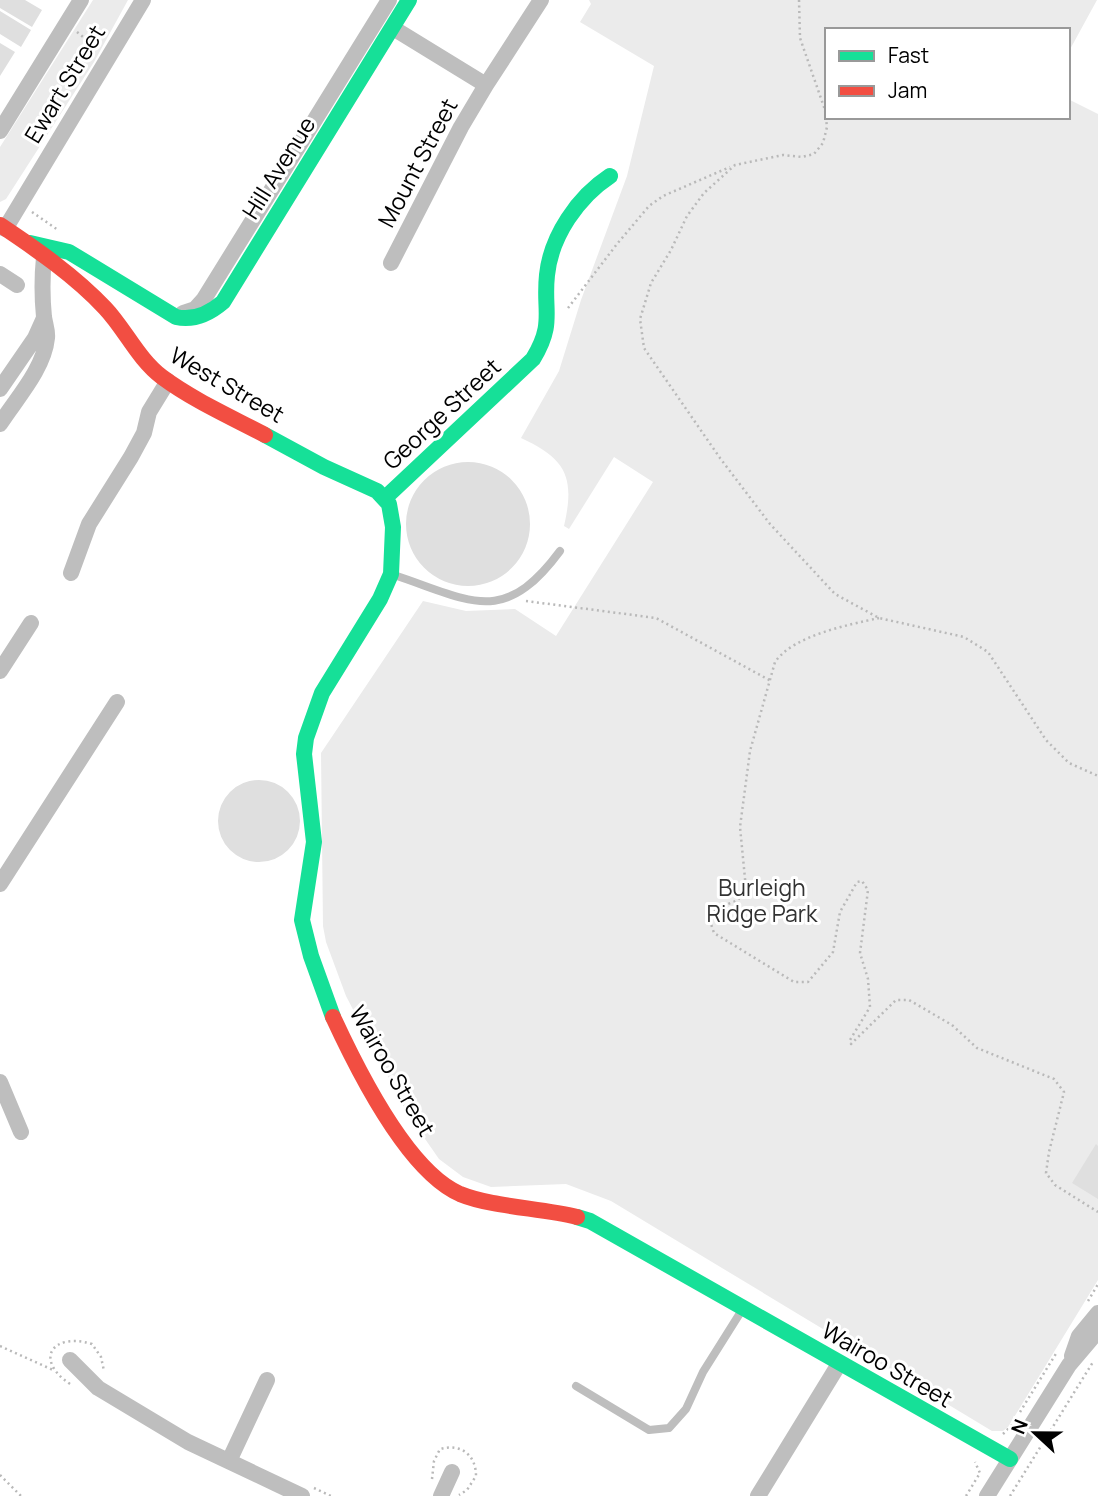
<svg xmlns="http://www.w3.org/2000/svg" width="1098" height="1496" viewBox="0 0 1098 1496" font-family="Manrope,sans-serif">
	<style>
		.green { fill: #ebebeb }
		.building { fill: #dfdfdf }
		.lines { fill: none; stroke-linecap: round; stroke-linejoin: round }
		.path { stroke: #b9b9b9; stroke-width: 2.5; stroke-dasharray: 2 3.5; stroke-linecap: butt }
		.lane { stroke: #bebebe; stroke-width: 8 }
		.street { stroke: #bebebe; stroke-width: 16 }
		.fast { stroke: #16e098; stroke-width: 16 }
		.jam { stroke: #f24e42; stroke-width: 16 }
		.labels { text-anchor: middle; stroke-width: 6; stroke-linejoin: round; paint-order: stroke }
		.street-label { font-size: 23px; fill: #000; stroke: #fff }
		.park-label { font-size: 23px; fill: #323232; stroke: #fff }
	</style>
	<rect width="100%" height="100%" fill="#fff"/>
	<path class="green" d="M93 0H128L94 62 6 199 0 202V147Z
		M589 0H1097L1068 53V30H827V117H1068V99L1098 114V1280L1008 1427 1003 1431H992L611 1201 566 1184 491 1187 463 1177 439 1159 407 1113 346 996 326 942 323 926 321 753 423 601 466 611 515 609 556 636 653 482 614 457 569 529 564 526C575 478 567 459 521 438L559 371 581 300 627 176 654 66 580 22 591 4Z"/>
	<path class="building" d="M0 0H25L42 10 32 27 0 8Z
		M0 11 31 30 21 47 0 34Z
		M0 43 15 52 0 76Z
		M406 524a62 62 0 1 1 124 0a62 62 0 1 1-124 0Z
		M218 821a41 41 0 1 1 82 0a41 41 0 1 1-82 0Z
		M1096 1144 1098 1146V1199L1072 1183Z"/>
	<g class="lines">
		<path class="path" d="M799 0 800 38 825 110 827 127 823 143 814 154 802 157 783 155 735 165 704 193 687 216 671 250 651 283 640 319 644 348 720 458 770 524 835 594 879 618 964 637 988 652 1046 740 1069 763 1098 776
			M77 32 93 45 91 56
			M32 212 58 230
			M568 308 617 244 649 206 663 196 730 167
			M526 601 656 618 771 681
			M879 618C848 625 794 635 775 662L750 751 740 827 746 889 738 900 716 909 710 921 714 933 794 982H808L833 952 840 912 857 882 862 881 868 890 860 953 868 979 870 1007 850 1040 851 1044 896 1000H909L952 1025 977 1048 1054 1079 1064 1092 1049 1152 1046 1173 1055 1185 1098 1212
			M1088 1301 1098 1284
			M0 1346 53 1370
			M70 1384C33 1359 53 1332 92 1344L101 1357 104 1371
			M1020 1412 1057 1352
			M1003 1434 1013 1424
			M0 1475 21 1496
			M432 1479 434 1461 440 1449C461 1443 476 1455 476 1476L467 1490 459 1495
			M314 1488 331 1496
			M966 1496 980 1473 975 1462
			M1010 1496 1093 1362"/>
		<path class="lane" d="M394 575C470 600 503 628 560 551
			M576 1386 649 1430 669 1428 686 1409 703 1372 742 1310"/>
		<path class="street" d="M486 85 541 0
			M0 131 81 0
			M5 229 143 0
			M391 263 461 127 486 85 393 28
			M0 274 17 285
			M183 313 195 309 204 299 389 0
			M0 389 35 338 44 318
			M0 424C16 399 44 369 47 338 48 331 45 324 44 317 42 297 42 277 44 257
			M71 573 89 524 131 457 144 433 149 412 168 381
			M0 671 31 623
			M0 884 117 702
			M0 1082 21 1132
			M1072 1356 1079 1336 1098 1313
			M70 1360 98 1388 188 1442 302 1496
			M229 1461 267 1380
			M441 1496 452 1472
			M758 1496 839 1364
			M987 1496 1069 1365 1098 1331"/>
		<path class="fast" d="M30 243 69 252 176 317C194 321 209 314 223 302L409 0
			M265 435 324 467 377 491 389 504 393 527 391 574 380 599 322 693 306 738 304 754 314 842 302 920 311 956 333 1017
			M385 498 533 359C555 323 543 311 547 275 551 236 578 197 610 176
			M577 1217 590 1221 1010 1459"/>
		<path class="jam" d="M0 225C36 249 75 276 105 308 125 329 138 359 162 377 193 400 231 417 265 435
			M333 1017C357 1069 407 1171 460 1194 492 1207 541 1208 577 1217"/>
	</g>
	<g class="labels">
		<g class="street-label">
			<text transform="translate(65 84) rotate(-59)" y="8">Ewart Street</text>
			<text transform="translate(418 163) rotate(-62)" y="8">Mount Street</text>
			<text transform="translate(279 168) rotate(-58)" y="8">Hill Avenue</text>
			<text transform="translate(227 385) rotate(30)" y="8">West Street</text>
			<text transform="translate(442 414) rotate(-43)" y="8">George Street</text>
			<text transform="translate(392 1071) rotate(60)" y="8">Wairoo Street</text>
			<text transform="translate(887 1365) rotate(30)" y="8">Wairoo Street</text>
		</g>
		<g class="park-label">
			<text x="762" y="896">Burleigh<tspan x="762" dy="26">Ridge Park</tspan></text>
		</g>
	</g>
	<rect x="825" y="28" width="245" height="91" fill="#ffffff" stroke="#999999" stroke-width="2"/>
	<rect x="839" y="51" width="35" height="10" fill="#16e098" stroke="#999999" stroke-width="2"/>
	<text x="888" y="63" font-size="21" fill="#000000">Fast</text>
	<rect x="839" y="86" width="35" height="10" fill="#f24e42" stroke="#999999" stroke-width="2"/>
	<text x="888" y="98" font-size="21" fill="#000000">Jam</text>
	<g transform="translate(1035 1433) rotate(292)" stroke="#ffffff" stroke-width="5" paint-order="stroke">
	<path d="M0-5L12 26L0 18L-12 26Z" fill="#000000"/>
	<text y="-10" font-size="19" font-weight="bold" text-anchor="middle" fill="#000000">N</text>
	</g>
</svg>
